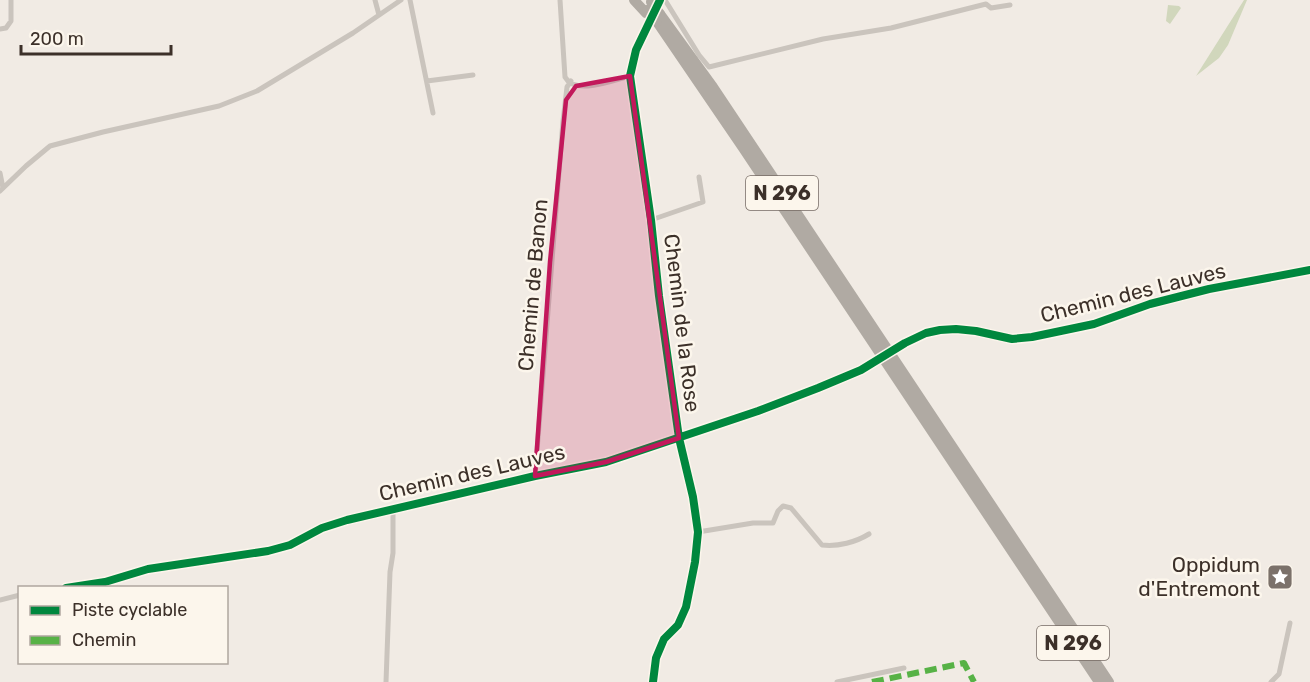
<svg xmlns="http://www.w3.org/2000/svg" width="1310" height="682" viewBox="0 0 1310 682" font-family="Rubik,sans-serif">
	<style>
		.green { fill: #d1d7bc }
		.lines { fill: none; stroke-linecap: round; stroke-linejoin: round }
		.street { stroke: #cac4bd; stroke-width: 5 }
		.highway { stroke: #b0aaa3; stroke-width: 10 }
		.highway-bridge { stroke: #b0aaa3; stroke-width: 10 }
		.quiet { stroke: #57b246; stroke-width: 6; stroke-dasharray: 12 6; stroke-linecap: butt }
		.cycleway-casing { stroke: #fcf6ec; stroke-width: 11 }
		.cycleway { stroke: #00873e; stroke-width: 8 }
		.marked { fill: #c2185b; fill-opacity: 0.2; stroke: #c2185b; stroke-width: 4.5; stroke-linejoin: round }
		.labels { text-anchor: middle; stroke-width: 5; stroke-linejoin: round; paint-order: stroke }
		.shield { fill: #fcf6ec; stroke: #766b64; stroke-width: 1.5 }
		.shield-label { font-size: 20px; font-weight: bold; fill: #3c3029 }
		.street-label { font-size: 21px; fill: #3c3029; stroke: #fcf6ec }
		.poi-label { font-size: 21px; fill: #3c3029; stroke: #fcf6ec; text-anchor: end }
	</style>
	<rect width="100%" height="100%" fill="#f1ebe4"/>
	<path class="green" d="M1244 0H1247L1228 45 1219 58 1196 76Z
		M1168 5 1179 6 1181 8 1170 24 1166 21Z"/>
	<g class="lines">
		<path class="street" d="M375 0 379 15
			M410 0 433 113
			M560 0 565 77C575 96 613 80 630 76
			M665 0 699 55 709 67 823 39 891 28 986 4 991 8 1010 5
			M652 17 636 50 630 76 651 220 659 296 679 438 693 497 698 532 695 562 686 607 678 625 664 639 656 658 653 682
			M0 29 6 28 11 21V0
			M427 81 473 75
			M0 173 3 188
			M0 191 26 166 50 146 103 132 219 106 257 91 353 33 401 0
			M651 220 703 202 699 177
			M897 348 926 333 940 330 976 331 1012 339 1032 337 1094 324 1150 304 1209 289 1310 270
			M535 476 563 121 567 87 571 81
			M698 532 753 523H773L778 511 783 506 791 508 822 545C838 547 856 542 869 534
			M66 588 105 582 148 569 268 551 290 545 322 528 347 520 535 476 606 462 758 411 818 388 861 370 876 361
			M0 600 20 595
			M386 682 390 572 393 553V510
			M837 682 904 668
			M1271 682 1279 674 1290 623"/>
		<path class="highway" d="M634 0 646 13
			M660 14 713 87 1109 682
			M657 22 743 148 1099 682"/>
		<path class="highway-bridge" d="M651 2 660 14
			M647 10 657 22"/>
		<path class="quiet" d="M872 682 964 663 974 682"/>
		<defs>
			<path id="cycleway" d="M66 588 105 582 148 569 268 551 290 545 322 528 347 520 535 476 606 462 758 411 818 388 861 370 905 343 926 333 940 330 956 329 976 331 1012 339 1032 337 1094 324 1150 304 1209 289 1310 270
				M653 682 656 658 664 639 678 625 686 607 695 562 698 532 693 497 679 438 659 296 651 220 630 76 636 50 660 0"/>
		</defs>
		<use href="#cycleway" class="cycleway-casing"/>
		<use href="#cycleway" class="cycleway"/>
	</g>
	<path class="marked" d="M630 76 679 438 606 462 535 476 550 262 566 100 576 86Z"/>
	<defs>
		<symbol id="sight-square" viewBox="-11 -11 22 22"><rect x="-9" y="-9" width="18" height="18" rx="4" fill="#7b716a" stroke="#fcf6ec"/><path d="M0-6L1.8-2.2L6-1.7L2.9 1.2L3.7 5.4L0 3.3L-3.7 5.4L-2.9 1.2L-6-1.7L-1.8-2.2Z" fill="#fff"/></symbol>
	</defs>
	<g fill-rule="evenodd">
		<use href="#sight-square" x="1265" y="562" width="30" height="30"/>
	</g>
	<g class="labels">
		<g class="shield">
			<rect x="746" y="176" width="72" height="34" rx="4.5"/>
			<rect x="1037" y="626" width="72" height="34" rx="4.5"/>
		</g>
		<g class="shield-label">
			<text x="782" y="200">N 296</text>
			<text x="1073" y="650">N 296</text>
		</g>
		<g class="street-label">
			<text transform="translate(533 285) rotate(-85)" y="7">Chemin de Banon</text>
			<text transform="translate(1133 293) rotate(-14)" y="7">Chemin des Lauves</text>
			<text transform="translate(682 323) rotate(83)" y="7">Chemin de la Rose</text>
			<text transform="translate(472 473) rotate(-13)" y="7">Chemin des Lauves</text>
		</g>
		<g class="poi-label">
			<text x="1260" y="572">Oppidum<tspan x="1260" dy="24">d'Entremont</tspan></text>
		</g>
	</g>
	<rect x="18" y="586" width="210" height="78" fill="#fcf6ec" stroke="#afa79e" stroke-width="1.5"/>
	<rect x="30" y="606" width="30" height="9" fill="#00873e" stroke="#afa79e" stroke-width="1.5"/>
	<text x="72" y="616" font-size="18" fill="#3c3029">Piste cyclable</text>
	<rect x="30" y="636" width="30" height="9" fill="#57b246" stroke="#afa79e" stroke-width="1.5"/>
	<text x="72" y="646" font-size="18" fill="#3c3029">Chemin</text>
	<path d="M21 45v9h150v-9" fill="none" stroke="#3c3029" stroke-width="3"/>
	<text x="30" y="45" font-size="18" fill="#3c3029" stroke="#fcf6ec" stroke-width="4.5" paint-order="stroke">200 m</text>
</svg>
